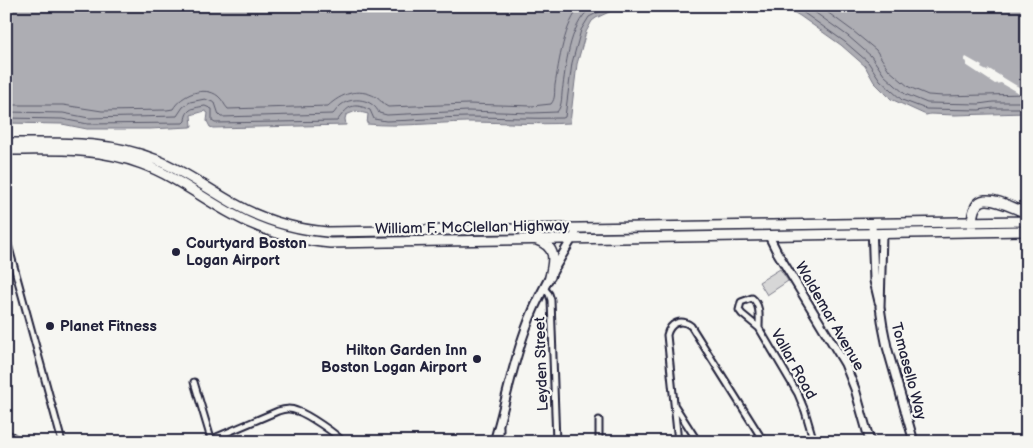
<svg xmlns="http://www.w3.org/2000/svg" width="1033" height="448" viewBox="0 0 1033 448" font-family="'Balsamiq Sans',sans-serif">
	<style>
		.green { fill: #d7d7d7; stroke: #7c7c89 }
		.water { fill: #adadb3; stroke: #757583 }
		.pier { fill: #f6f6f2 }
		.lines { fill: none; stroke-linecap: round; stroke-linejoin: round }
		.shore { stroke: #5a5a6b; stroke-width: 1 }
		.street-casing { stroke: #22223b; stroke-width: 9 }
		.secondary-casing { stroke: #22223b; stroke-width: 11 }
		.highway-casing { stroke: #22223b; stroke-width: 12 }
		.street { stroke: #f6f6f2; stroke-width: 5 }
		.secondary { stroke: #f6f6f2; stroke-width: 7 }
		.highway { stroke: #f6f6f2; stroke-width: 9 }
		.poi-dot { fill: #22223b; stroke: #f6f6f2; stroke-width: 2 }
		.labels { text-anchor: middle; stroke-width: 4.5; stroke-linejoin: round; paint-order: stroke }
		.street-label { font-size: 15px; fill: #22223b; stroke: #f6f6f2 }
		.poi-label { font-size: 15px; font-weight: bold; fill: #22223b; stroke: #f6f6f2; text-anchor: start }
	</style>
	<rect width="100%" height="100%" fill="#f6f6f2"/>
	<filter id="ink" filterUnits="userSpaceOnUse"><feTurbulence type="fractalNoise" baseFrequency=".02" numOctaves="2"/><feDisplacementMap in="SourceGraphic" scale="10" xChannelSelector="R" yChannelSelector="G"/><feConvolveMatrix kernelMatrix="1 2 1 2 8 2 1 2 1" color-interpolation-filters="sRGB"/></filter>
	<g filter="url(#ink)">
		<path class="green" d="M780 269 788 281 767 295 759 282Z"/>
		<path class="water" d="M6 6H622L596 18 592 21 586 32 577 64 570 123C535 125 501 122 466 122 433 123 400 127 367 124L368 114 356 111 346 115 345 119 346 125 213 128 210 127 207 121 208 113 205 111 191 115 192 126 190 127 150 129H87L62 124 6 123Z
			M783 6H1027V113L955 115 930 114 926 115 891 99 874 82 865 66 841 45 800 16Z"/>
		<path class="pier" d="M966 57 982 66 981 68 987 71 989 69 1027 92V98L1001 83 995 84 966 65 967 62 964 60Z"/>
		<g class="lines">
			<path class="shore" d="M794 6 845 42 868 62 880 80 902 100 926 109 979 110 993 108H1027
				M806 6 848 36 871 56 884 75 905 94 927 103 979 104 993 102H1027
				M819 6 853 31 876 50 889 70 909 87 928 95 943 96 1027 94
				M6 105H63L102 111 167 110 173 109C181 95 204 85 218 96 223 100 224 105 228 109L328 106C341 94 358 87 376 97 381 100 383 105 388 107L468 104 532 106 551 104C556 98 554 92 555 85 559 62 564 23 581 6
				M6 112 63 113 89 118 177 116 183 107 190 102 205 99 215 103 219 115 221 117 333 114C336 111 337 108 341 105 353 96 373 99 379 113L387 115 468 111 532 113 557 112C563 105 561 95 563 86 566 62 571 19 594 6
				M6 118 62 119 88 124 183 123 185 121C186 108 194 108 205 106L212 109V121L215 123 337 121C347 108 351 101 370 110L374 119 386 121C413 121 440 117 467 117 499 117 531 119 563 118L565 117 572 63 581 30 589 17 610 6"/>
			<defs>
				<path id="street" d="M6 237 62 442
					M544 288 549 294 551 300 556 442
					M752 298C761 305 759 317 759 328L742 314 739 310 741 302Z
					M759 328 798 394 805 411 814 442
					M194 382 211 439
					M675 406 698 442
					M599 420V442
					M205 442 278 411C285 409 290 408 297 411 307 414 337 434 343 442
					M500 442V427
					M678 442 667 335C670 323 681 318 691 326L764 442"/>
				<path id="secondary" d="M872 224 874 281 879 302
					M882 234 880 307 883 327 887 347 914 442
					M769 236 777 252 845 364 855 389 870 442
					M6 434 19 442
					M494 442C505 405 512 367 525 331 538 294 558 262 578 229"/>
				<path id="highway" d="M6 143C58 143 108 140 157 160 184 171 208 189 233 203 262 220 294 229 327 232L1027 221
					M6 150C52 150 98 147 142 164 175 176 202 198 232 214 262 231 296 240 330 243L1027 231
					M972 226C972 183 1002 204 1027 213
					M537 240C557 247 554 260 550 277"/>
			</defs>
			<use href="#street" class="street-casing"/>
			<use href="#secondary" class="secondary-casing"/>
			<use href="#highway" class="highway-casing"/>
			<use href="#street" class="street"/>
			<use href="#secondary" class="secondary"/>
			<use href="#highway" class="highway"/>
		</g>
	</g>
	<g class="poi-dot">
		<circle cx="176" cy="252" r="5"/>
		<circle cx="50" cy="326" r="5"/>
		<circle cx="477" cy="359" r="5"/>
	</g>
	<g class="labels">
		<g class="street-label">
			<text transform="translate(472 227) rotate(-1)" y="5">William F. McClellan Highway</text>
			<text transform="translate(830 316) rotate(60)" y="5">Waldemar Avenue</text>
			<text transform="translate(541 364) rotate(-92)" y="5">Leyden Street</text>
			<text transform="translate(794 364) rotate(61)" y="5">Vallar Road</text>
			<text transform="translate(909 371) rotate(75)" y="5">Tomasello Way</text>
		</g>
		<g class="poi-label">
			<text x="186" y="248">Courtyard Boston<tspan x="186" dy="17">Logan Airport</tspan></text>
			<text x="60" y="331">Planet Fitness</text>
			<text x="467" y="355" text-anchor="end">Hilton Garden Inn<tspan x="467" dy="17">Boston Logan Airport</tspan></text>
		</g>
	</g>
	<rect width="1033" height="448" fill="none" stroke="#f6f6f2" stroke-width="25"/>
	<rect x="12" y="12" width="1008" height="423" fill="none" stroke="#22223b" stroke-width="2" filter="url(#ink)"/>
</svg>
